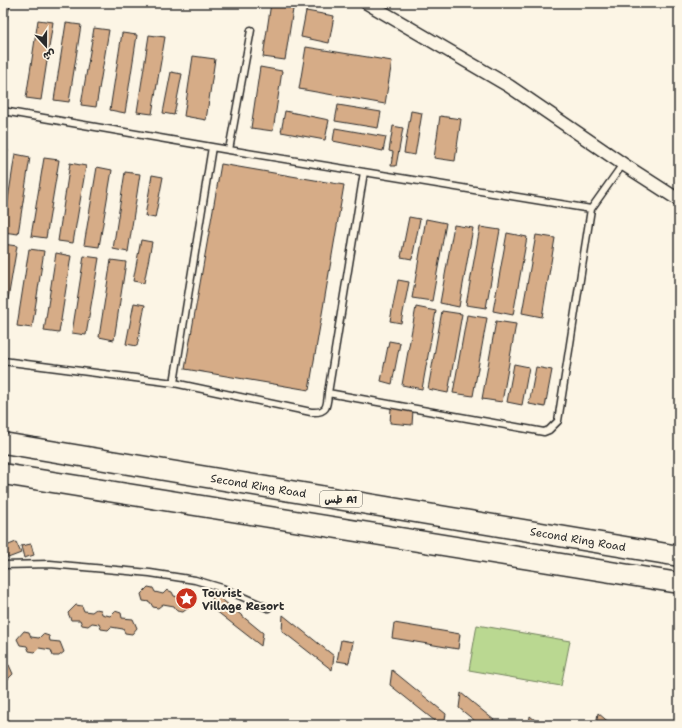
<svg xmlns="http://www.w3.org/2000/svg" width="682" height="728" viewBox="0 0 682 728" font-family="'Shantell Sans','Playpen Sans Arabic',sans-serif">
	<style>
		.green { fill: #bad891; stroke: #72825e }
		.building { fill: #d6ac87; stroke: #2b2b2b }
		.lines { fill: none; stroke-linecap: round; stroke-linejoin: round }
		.service-casing { stroke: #2b2b2b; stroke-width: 9 }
		.minor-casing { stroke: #2b2b2b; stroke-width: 15 }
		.trunk-casing { stroke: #2b2b2b; stroke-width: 23 }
		.service { stroke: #fcf5e5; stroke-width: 6 }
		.minor { stroke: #fcf5e5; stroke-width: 12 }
		.trunk { stroke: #fcf5e5; stroke-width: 20 }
		.labels { text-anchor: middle; stroke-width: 4; stroke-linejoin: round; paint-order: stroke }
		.shield { fill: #fcf5e5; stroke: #6a6863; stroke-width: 1 }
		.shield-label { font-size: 10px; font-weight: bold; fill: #2b2b2b }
		.street-label { font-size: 11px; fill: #2b2b2b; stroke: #fcf5e5 }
		.poi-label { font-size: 11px; font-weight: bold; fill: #2b2b2b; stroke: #fcf5e5; text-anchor: start }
	</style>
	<rect width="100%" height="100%" fill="#fcf5e5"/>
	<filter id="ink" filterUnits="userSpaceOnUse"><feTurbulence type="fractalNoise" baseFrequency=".025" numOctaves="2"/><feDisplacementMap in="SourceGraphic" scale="8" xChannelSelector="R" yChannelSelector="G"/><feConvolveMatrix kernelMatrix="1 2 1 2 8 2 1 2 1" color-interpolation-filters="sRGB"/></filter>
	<g filter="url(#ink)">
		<path class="green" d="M477 625 570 641 561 686 469 670Z"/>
		<path class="building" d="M271 3H294L285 60 263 57Z
			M306 11 334 16 329 43 301 37Z
			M38 20 53 22 41 100 26 98Z
			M66 23 81 25 69 102 54 100Z
			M94 28 109 30 96 107 81 105Z
			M122 33 137 35 125 113 110 110Z
			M149 35 165 37 152 114 137 112Z
			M306 47 392 61 385 104 299 89Z
			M193 56 215 59 206 120 184 116Z
			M260 67 282 71 273 131 251 128Z
			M171 72 182 74 174 115 163 113Z
			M338 105 381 112 378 128 335 121Z
			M285 111 329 120 325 140 281 132Z
			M411 111 422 113 415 155 404 153Z
			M440 116 461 119 455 161 434 158Z
			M393 126 403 128 396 166H391L393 152 389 151Z
			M335 128 386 137 383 151 333 141Z
			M3 149 8 150 3 177Z
			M15 154 30 157 18 234 3 232Z
			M44 158 59 160 46 238 31 236Z
			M70 163 86 166 73 243 58 241Z
			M221 164 344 185 309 390 185 369Z
			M97 167 112 170 99 247 84 245Z
			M125 172 140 174 128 252 113 249Z
			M152 175 163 177 155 218 145 216Z
			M409 217 420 219 412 259 401 257Z
			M426 219 446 223 432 301 412 298Z
			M454 225 473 228 459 307 440 303Z
			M480 227 500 230 486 308 466 305Z
			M507 233 527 237 513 315 493 311Z
			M536 235 555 238 542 317 522 313Z
			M141 240 152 242 144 283 133 281Z
			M3 244 17 246 4 323H3Z
			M29 249 44 251 32 328 17 326Z
			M56 253 71 256 59 333 44 331Z
			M84 256 99 258 86 335 72 333Z
			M111 260 126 262 114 340 99 337Z
			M398 280 409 282 401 323 390 321Z
			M134 303 145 305 137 346 126 344Z
			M416 307 436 311 422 389 402 385Z
			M442 311 462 314 448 393 428 389Z
			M467 315 487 318 473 396 453 393Z
			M496 321 516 324 502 402 482 399Z
			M389 341 400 343 392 384 381 381Z
			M514 364 529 367 522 405 507 402Z
			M536 367 552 370 545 407 529 404Z
			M391 408 413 410 412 425 390 423Z
			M16 542 21 553 8 558 4 547Z
			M31 544 34 555 24 558 21 546Z
			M148 587 153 588 155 592 163 594 167 590 172 592 174 596 183 598 188 608 183 612 177 611 174 606 163 604 158 608 153 607 150 602 143 601 141 594Z
			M213 592 263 633 261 646 211 607Z
			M76 605 82 606 84 611 92 612 96 609 101 610 102 614 110 616 115 611 121 613 122 618 133 619 137 628 132 634 125 633 123 629 111 627 108 630 101 629 99 624 92 623 88 626 82 625 80 620H71L68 613Z
			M283 615 334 656 332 670 282 631Z
			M394 623 460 634 458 649 392 638Z
			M24 631 29 632 31 637 39 638 43 634 49 636 50 641 60 642 64 652 59 656H53L51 650 39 648 35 652 29 651 27 646 20 645 17 639Z
			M341 640 353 642 349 663 337 661Z
			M3 663 9 665 13 674 8 679 3 678Z
			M392 670 446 714 444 725H440L390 685Z
			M461 693 500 725H480L459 708Z
			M598 713 612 725H596Z
			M530 716 541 725H529Z"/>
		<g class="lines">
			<defs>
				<path id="service" d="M3 18 6 3
					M3 111 229 150 591 209
					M229 150 251 30
					M364 172 328 393 544 432 549 430 558 421 591 209 623 164
					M3 361 174 383 311 412C327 413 327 407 328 393
					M174 383 212 147
					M3 565 50 564 150 573 195 580 222 588 268 608"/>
				<path id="minor" d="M367 3 509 86 623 164 679 200"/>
				<g id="trunk">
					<path id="s1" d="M3 443 679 556"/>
					<path d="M3 474 679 583"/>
				</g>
			</defs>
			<use href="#service" class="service-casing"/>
			<use href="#minor" class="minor-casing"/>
			<use href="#trunk" class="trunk-casing"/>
			<use href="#service" class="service"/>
			<use href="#minor" class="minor"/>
			<use href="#trunk" class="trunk"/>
		</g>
	</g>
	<defs>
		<symbol id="sight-disc" viewBox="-11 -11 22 22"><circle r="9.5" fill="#c8321e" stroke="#fcf5e5"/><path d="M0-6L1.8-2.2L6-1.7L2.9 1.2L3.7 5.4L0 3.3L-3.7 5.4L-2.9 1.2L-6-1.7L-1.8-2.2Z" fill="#fff"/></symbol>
	</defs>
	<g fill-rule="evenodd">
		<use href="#sight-disc" x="174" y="586" width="25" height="25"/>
	</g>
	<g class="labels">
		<rect class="shield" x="320" y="491" width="42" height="16" rx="3"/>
		<g class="shield-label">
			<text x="341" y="503">طس A1</text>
		</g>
		<g class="street-label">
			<text dy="4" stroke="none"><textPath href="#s1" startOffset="259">Second Ring Road</textPath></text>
			<text dy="4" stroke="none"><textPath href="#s1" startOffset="583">Second Ring Road</textPath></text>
		</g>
		<g class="poi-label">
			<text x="202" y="597">Tourist<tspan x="202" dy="13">Village Resort</tspan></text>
		</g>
	</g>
	<rect width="682" height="728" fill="none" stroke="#fcf5e5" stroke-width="16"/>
	<rect x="8" y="8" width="666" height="712" fill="none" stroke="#2b2b2b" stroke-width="1.5" filter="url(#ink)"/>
	<g transform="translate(46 46) rotate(159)" stroke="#fcf5e5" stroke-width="3" paint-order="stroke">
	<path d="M0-3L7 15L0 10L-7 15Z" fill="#2b2b2b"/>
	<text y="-6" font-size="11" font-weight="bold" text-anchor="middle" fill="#2b2b2b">ش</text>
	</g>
</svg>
